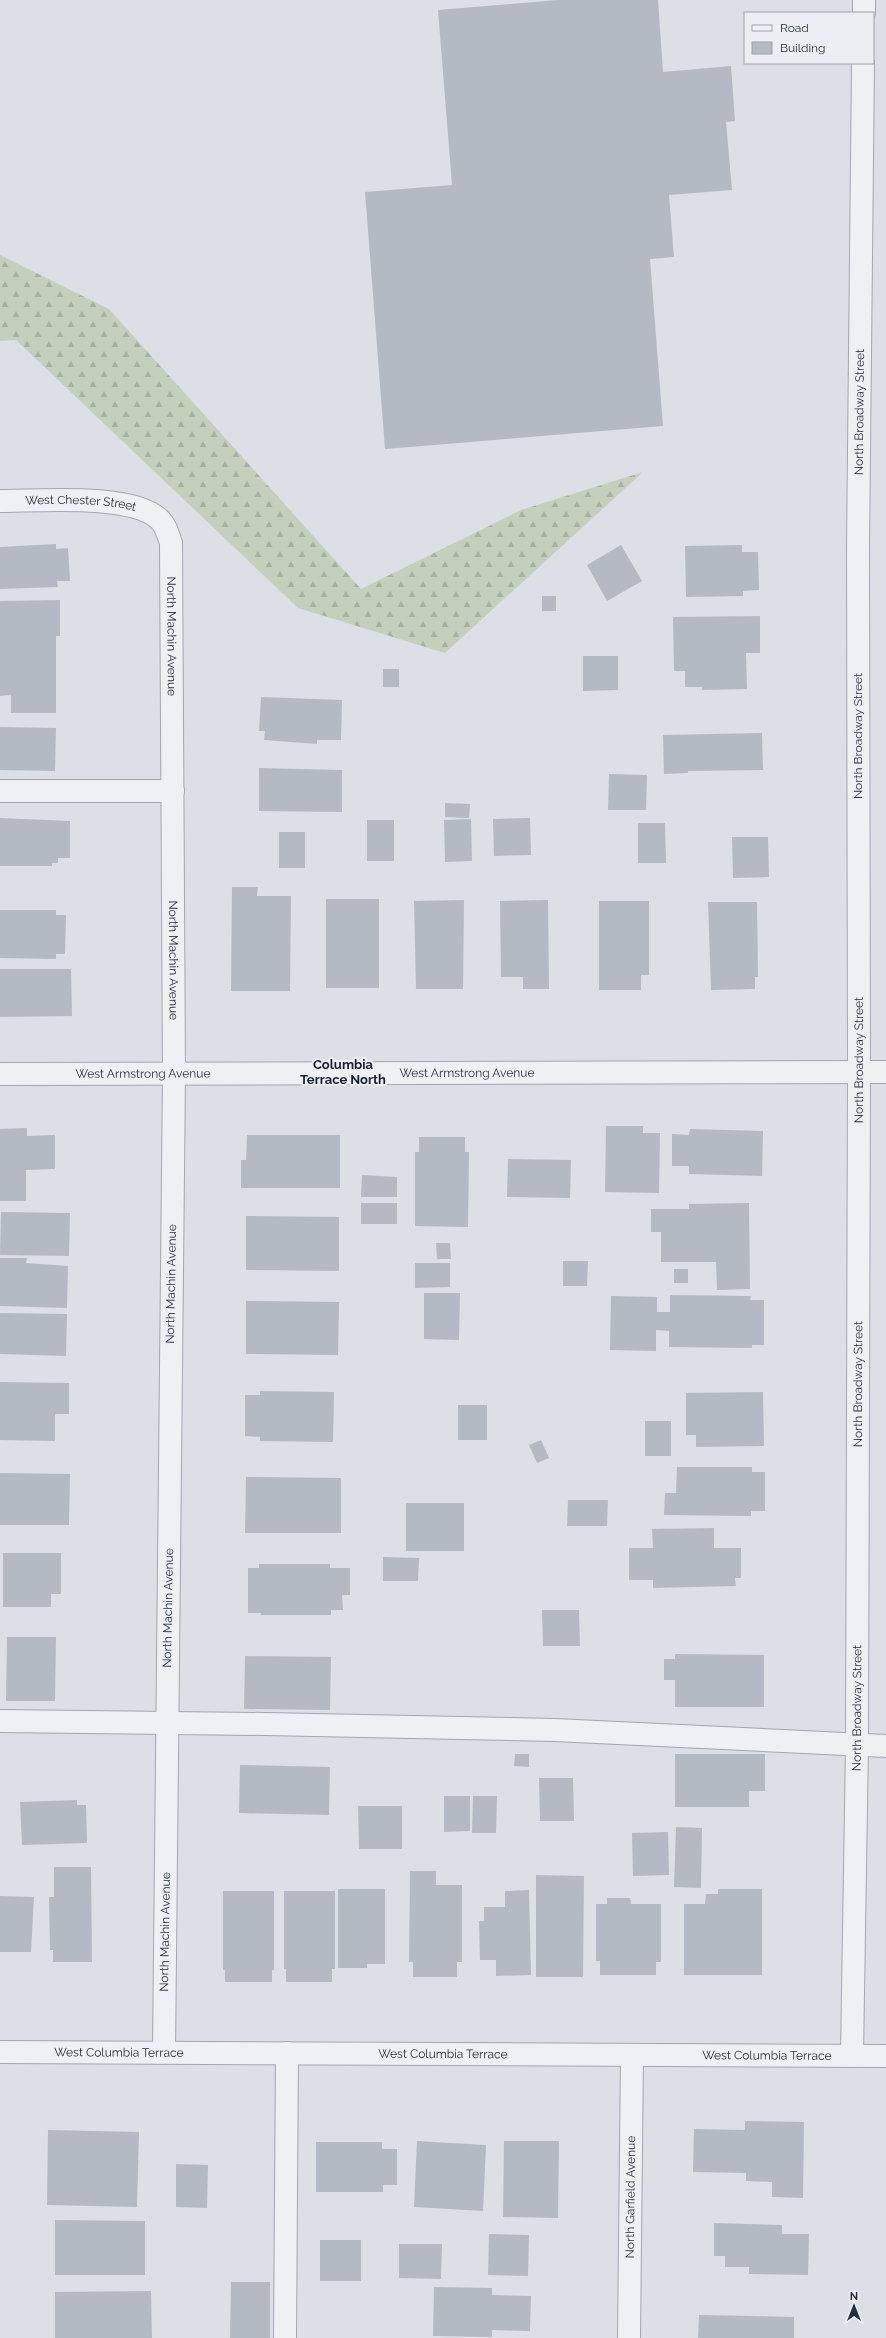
<svg xmlns="http://www.w3.org/2000/svg" width="886" height="2338" viewBox="0 0 886 2338" font-family="Raleway,sans-serif">
	<style>
		.forest { fill: url(#forest-firs) }
		.building { fill: #b3bac3 }
		.lines { fill: none; stroke-linecap: round; stroke-linejoin: round }
		.minor-casing { stroke: #a1a7b0; stroke-width: 24 }
		.minor { stroke: #eef1f4; stroke-width: 22 }
		.labels { text-anchor: middle; stroke-width: 4; stroke-linejoin: round; paint-order: stroke }
		.street-label { font-size: 12px; fill: #252f3c; stroke: #ebeff4 }
		.neighbourhood-label { font-size: 13px; font-weight: bold; fill: #18202d; stroke: #ebeff4 }
	</style>
	<defs>
		<pattern id="forest-firs" width="22" height="20" patternUnits="userSpaceOnUse"><rect width="22" height="20" fill="#c3d0bc"/><path d="M5 1l3.5 6h-7zM16 11l3.5 6h-7z" fill="#a7b3a2"/></pattern>
	</defs>
	<rect width="100%" height="100%" fill="#dbe0e6"/>
	<path class="forest" d="M0 255 109 309 361 589 521 510 643 472 445 653 298 608 16 340 0 341Z"/>
	<path class="building" d="M558 0H658L663 72 731 66 735 121 726 122 732 190 669 195 674 257 650 259 663 426 385 449 365 192 452 185 438 10Z
		M56 544V549L68 548 70 581H57L58 587 0 589V547Z
		M621 545 642 581 607 601 587 565Z
		M742 545V552H758L759 590 743 591V596L686 597 685 546Z
		M542 596H556V611H542Z
		M60 600V636H56V713H11V695L0 696V601Z
		M760 616V653H746L747 689 702 690V687H685V671H674L673 617Z
		M583 656H618V690L583 691Z
		M383 669H399V687H383Z
		M261 697 342 700 341 740H317V744L264 740 265 731H259Z
		M0 727 56 728 55 771 0 770Z
		M762 733 763 770 688 771V773L664 774 663 735Z
		M259 768 342 770V812L259 811Z
		M609 774 647 775 646 810H608Z
		M445 803 470 804 469 818 445 817Z
		M0 818 70 821V858H58V863H52V866H0Z
		M530 818 531 855 494 856 493 819Z
		M471 819 472 861 445 862 444 820Z
		M367 820H394V861H367Z
		M638 823H665L666 863H638Z
		M279 832H305V868H279Z
		M732 837H768L769 877 733 878Z
		M232 887H258L257 896H291L290 991H231Z
		M326 899H379V988H326Z
		M464 900 463 989H416L414 901Z
		M548 900 549 989H523V977H501L500 901Z
		M599 901H649V975H641V990H599Z
		M708 902H757L758 977H755V989L711 990Z
		M0 910H56V915H66L65 954H56V959L0 958Z
		M0 969H71L72 1016 0 1017Z
		M606 1126H643V1133H660L659 1193 605 1192Z
		M27 1128V1136L55 1135V1169L26 1170V1201H0V1129Z
		M690 1129 763 1131 762 1176 689 1174V1166H672V1134L689 1135Z
		M247 1135H340V1188H241V1160H246Z
		M419 1137H465V1152H469L468 1227 415 1226V1152H419Z
		M508 1159 571 1160 570 1198 507 1197Z
		M362 1175 397 1177V1197H361Z
		M361 1203H397V1224H361Z
		M749 1203 750 1289 717 1290 716 1262H661V1232H651V1209H689V1204Z
		M1 1212 70 1213 69 1256 0 1255Z
		M246 1216 339 1217V1271L246 1270Z
		M436 1243H450L451 1259H437Z
		M0 1258H27L26 1263 68 1266 67 1308 0 1306Z
		M563 1261H588L587 1286H563Z
		M415 1263H450V1287L415 1288Z
		M674 1269H688V1283H674Z
		M424 1293H460L459 1340 424 1339Z
		M670 1295 751 1296 750 1300H764V1345H752V1348L669 1347V1331L656 1330V1351L610 1350 611 1296 657 1297V1312H670Z
		M246 1301 339 1302 338 1355 246 1354Z
		M0 1313 67 1314 66 1356 0 1354Z
		M0 1382 69 1383V1414H55V1441L0 1440Z
		M260 1391 334 1392 333 1442 260 1441V1437L245 1436V1395H260Z
		M763 1392 764 1446 696 1447V1435H686V1393Z
		M458 1405H487V1440H458Z
		M645 1421H671V1456H645Z
		M541 1440 549 1458 537 1463 529 1445Z
		M677 1467H752V1472H765V1511H751V1516L664 1515 665 1493H676Z
		M0 1473 70 1474 69 1525H0Z
		M246 1477 341 1478V1533H245Z
		M568 1500H608L607 1526H567Z
		M406 1503H464V1551H406Z
		M714 1528V1548H741V1578H735L736 1586 653 1588V1580H629V1548H653L652 1529Z
		M3 1553H61V1594H51V1607H3Z
		M383 1557 419 1558 418 1581H383Z
		M259 1564H330V1568H350V1595H342L343 1610H331V1615H261V1613H248V1568H259Z
		M542 1610H579L580 1646H543Z
		M7 1637H56L55 1701H6Z
		M675 1654 764 1655V1707H675V1680H664V1659H675Z
		M245 1656 331 1657 330 1710 244 1709Z
		M515 1754H529V1767L514 1766Z
		M675 1754H765V1791H749V1807H675Z
		M240 1765 330 1767 329 1815 239 1813Z
		M539 1778H573L574 1821H540Z
		M444 1796H470V1831L444 1832Z
		M473 1796H497L496 1833H472Z
		M77 1800V1805H86L87 1843 22 1845 20 1802Z
		M358 1806H402V1849H359Z
		M676 1827 702 1828 701 1888 674 1887Z
		M668 1832 669 1875 633 1876 632 1833Z
		M54 1867H91L92 1962H53V1950H50L49 1897H54Z
		M410 1871H436V1885H462V1962H457V1977H413V1962H409Z
		M536 1875 584 1876 583 1977H536Z
		M338 1889H385V1964H367V1968H338Z
		M718 1889H762V1975H684V1904H705L706 1894H718Z
		M529 1890 531 1975 496 1976V1960H480L479 1921H484V1907H505V1891Z
		M223 1891H274V1970H272V1982H225V1970H223Z
		M284 1891H335V1969H332V1982H286V1969H284Z
		M0 1896 34 1897 31 1952H0Z
		M607 1898H630L631 1904H661V1962H656V1975H600V1961H596V1904H607Z
		M745 2121 804 2122 803 2198 772 2197V2182L746 2181V2173L693 2172 694 2129 745 2130Z
		M48 2130 139 2132 137 2207 47 2205Z
		M417 2141 486 2145 483 2211 414 2207Z
		M504 2141H559L558 2218 503 2217Z
		M316 2142H382V2149H397V2185H383V2192H316Z
		M176 2164 208 2165 207 2208 176 2207Z
		M55 2220 145 2221V2275H55Z
		M714 2223 782 2225V2234H809L808 2275 749 2274V2267H725V2256H714Z
		M489 2234 529 2235 528 2276 488 2275Z
		M320 2240H361V2281H320Z
		M399 2244H442L441 2279 399 2278Z
		M231 2282H270V2338H230Z
		M434 2287 492 2288V2295L531 2296 530 2331 492 2330V2337L433 2336Z
		M151 2291 152 2338H55V2292Z
		M699 2315 794 2317V2338H698Z"/>
	<g class="lines">
		<defs>
			<g id="minor">
				<path d="M864 13V0"/>
				<path id="s1" d="M0 501C38 501 132 493 159 519 166 525 168 535 171 543L174 1075 164 2052"/>
				<path d="M0 791H173"/>
				<path id="s2" d="M0 1074 886 1072"/>
				<path d="M0 1721 266 1724 555 1730 886 1746"/>
				<path id="s3" d="M0 2052 886 2056"/>
				<path id="s4" d="M852 2056 857 1745 859 1073 858 548 863 63"/>
				<path d="M285 2338 287 2053"/>
				<path id="s5" d="M629 2338 632 2055"/>
			</g>
		</defs>
		<use href="#minor" class="minor-casing"/>
		<use href="#minor" class="minor"/>
	</g>
	<g class="labels">
		<g class="street-label">
			<text dy="4" stroke="none"><textPath href="#s4" startOffset="1644">North Broadway Street</textPath></text>
			<text dy="4" stroke="none"><textPath href="#s1" startOffset="81">West Chester Street</textPath></text>
			<text dy="4" stroke="none"><textPath href="#s1" startOffset="283">North Machin Avenue</textPath></text>
			<text transform="translate(858 736) rotate(-90)" y="4">North Broadway Street</text>
			<text dy="4" stroke="none"><textPath href="#s1" startOffset="607">North Machin Avenue</textPath></text>
			<text dy="4" stroke="none"><textPath href="#s4" startOffset="996">North Broadway Street</textPath></text>
			<text dy="4" stroke="none"><textPath href="#s2" startOffset="143">West Armstrong Avenue</textPath></text>
			<text dy="4" stroke="none"><textPath href="#s2" startOffset="467">West Armstrong Avenue</textPath></text>
			<text transform="translate(171 1284) rotate(-89)" y="4">North Machin Avenue</text>
			<text dy="4" stroke="none"><textPath href="#s4" startOffset="672">North Broadway Street</textPath></text>
			<text transform="translate(168 1608) rotate(-89)" y="4">North Machin Avenue</text>
			<text dy="4" stroke="none"><textPath href="#s4" startOffset="348">North Broadway Street</textPath></text>
			<text transform="translate(165 1932) rotate(-89)" y="4">North Machin Avenue</text>
			<text dy="4" stroke="none"><textPath href="#s3" startOffset="119">West Columbia Terrace</textPath></text>
			<text dy="4" stroke="none"><textPath href="#s3" startOffset="443">West Columbia Terrace</textPath></text>
			<text dy="4" stroke="none"><textPath href="#s3" startOffset="767">West Columbia Terrace</textPath></text>
			<text dy="4" stroke="none"><textPath href="#s5" startOffset="141">North Garfield Avenue</textPath></text>
		</g>
		<g class="neighbourhood-label">
			<text x="343" y="1069">Columbia<tspan x="343" dy="15">Terrace North</tspan></text>
		</g>
	</g>
	<rect x="744" y="12" width="130" height="52" fill="#ebeff4" stroke="#9ca2aa"/>
	<rect x="752" y="25" width="20" height="6" fill="#eef1f4" stroke="#9ca2aa"/>
	<text x="780" y="32" font-size="12" fill="#252f3c">Road</text>
	<rect x="752" y="42" width="20" height="12" fill="#b3bac3" stroke="#9ca2aa"/>
	<text x="780" y="52" font-size="12" fill="#252f3c">Building</text>
	<g transform="translate(854 2306)" stroke="#ebeff4" stroke-width="3" paint-order="stroke">
	<path d="M0-3L7 15L0 10L-7 15Z" fill="#252f3c"/>
	<text y="-6" font-size="11" font-weight="bold" text-anchor="middle" fill="#252f3c">N</text>
	</g>
</svg>
